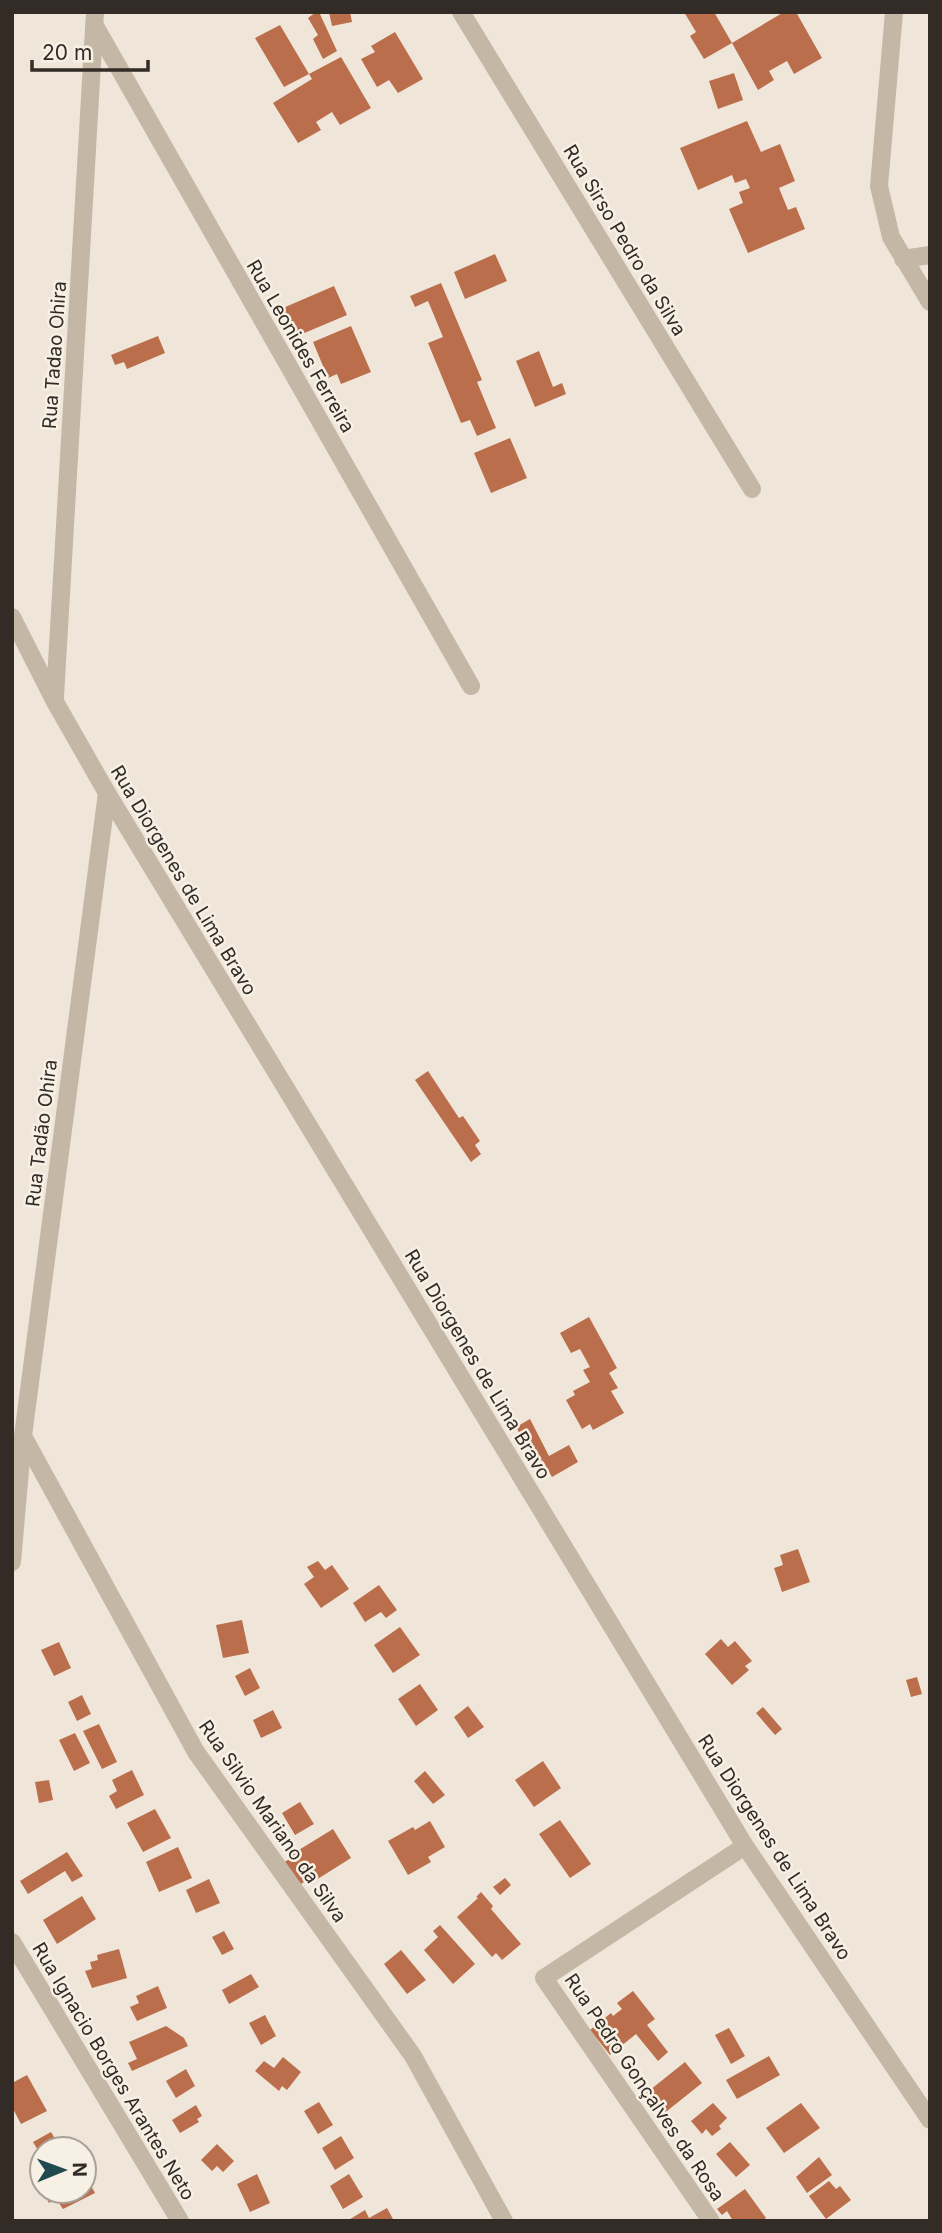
<svg xmlns="http://www.w3.org/2000/svg" width="942" height="2233" viewBox="0 0 942 2233" font-family="Inter,sans-serif">
	<style>
		.building { fill: #bb6e4b }
		.lines { fill: none; stroke-linecap: round; stroke-linejoin: round }
		.minor { stroke: #c5b7a6; stroke-width: 18 }
		.labels { text-anchor: middle; stroke-width: 5; stroke-linejoin: round; paint-order: stroke }
		.street-label { font-size: 19px; fill: #322b26; stroke: #f7f0e5 }
	</style>
	<rect width="100%" height="100%" fill="#efe6d9"/>
	<path class="building" d="M316 12H319L337 51 323 59 313 39 318 35 308 18Z
		M329 12H350L352 22 332 26Z
		M684 12H714L732 43 704 59 690 36 696 32Z
		M784 12H796L822 58 794 74 787 61 769 71 774 80 758 90 732 43Z
		M280 25 309 74 284 87 255 38Z
		M395 32 423 79 398 93 389 80 377 87 361 59 375 52 371 46Z
		M341 57 371 108 340 125 332 112 316 122 321 130 298 143 273 103 312 79 309 74Z
		M734 73 743 100 718 109 709 81Z
		M747 121 761 152 780 144 795 181 779 188 788 210 796 207 805 229 748 253 729 209 743 203 739 192 750 188 746 179 735 183 732 175 698 190 680 148Z
		M495 254 507 281 465 299 454 272Z
		M441 283 482 380 477 382 496 428 477 436 470 420 461 423 428 343 443 337 428 301 415 307 410 296Z
		M334 286 347 315 295 337 283 308Z
		M351 326 371 372 341 384 337 374 328 378 313 342Z
		M158 336 165 353 127 369 124 362 115 365 111 355Z
		M539 351 553 387 562 383 566 394 535 407 516 361Z
		M510 438 527 478 491 493 474 453Z
		M428 1071 459 1118 463 1116 480 1141 475 1145 481 1154 471 1162 415 1080Z
		M589 1317 617 1368 609 1373 618 1388 611 1391 624 1413 593 1430 590 1424 582 1429 566 1400 575 1395 573 1391 590 1382 583 1370 590 1367 580 1349 571 1353 560 1333Z
		M530 1419 549 1456 569 1445 578 1462 552 1477 542 1460 537 1463 516 1427Z
		M798 1549 810 1582 782 1592 774 1568 783 1565 780 1555Z
		M318 1561 325 1570 332 1565 349 1589 321 1608 304 1584 314 1577 307 1567Z
		M379 1585 397 1610 386 1618 381 1612 365 1622 353 1603Z
		M242 1620 249 1653 223 1658 216 1625Z
		M400 1627 420 1655 393 1673 374 1645Z
		M721 1639 728 1647 735 1641 752 1661 745 1666 749 1670 732 1685 705 1654Z
		M59 1642 71 1668 54 1676 41 1650Z
		M250 1668 260 1688 245 1696 235 1676Z
		M917 1677 922 1694 911 1697 906 1680Z
		M420 1684 438 1710 416 1726 398 1699Z
		M82 1695 91 1714 77 1721 68 1702Z
		M468 1706 484 1727 468 1738 454 1717Z
		M763 1707 782 1729 775 1735 756 1713Z
		M273 1710 282 1728 261 1738 253 1720Z
		M99 1724 117 1762 102 1769 83 1731Z
		M75 1733 90 1763 74 1771 59 1740Z
		M543 1761 561 1788 534 1807 515 1780Z
		M132 1770 144 1795 116 1809 109 1796 117 1791 112 1780Z
		M425 1771 445 1795 433 1804 414 1781Z
		M49 1780 53 1800 39 1803 35 1782Z
		M300 1802 314 1824 295 1835 282 1813Z
		M155 1809 171 1838 143 1852 127 1823Z
		M560 1820 591 1864 570 1878 539 1834Z
		M430 1821 445 1847 428 1857 431 1862 408 1875 388 1841 413 1827 415 1830Z
		M333 1829 351 1858 316 1880 313 1876 298 1886 283 1863 291 1858 289 1856Z
		M178 1847 192 1878 159 1892 146 1862Z
		M67 1852 83 1876 72 1882 65 1871 28 1894 20 1881Z
		M505 1878 511 1885 500 1895 493 1887Z
		M209 1879 220 1903 196 1913 186 1890Z
		M481 1892 493 1906 491 1909 521 1944 502 1960 496 1953 492 1957 457 1917 478 1898 476 1897Z
		M82 1896 96 1919 57 1944 43 1920Z
		M440 1925 475 1964 453 1984 424 1950 438 1937 433 1931Z
		M224 1931 234 1949 222 1955 212 1937Z
		M119 1949 127 1978 92 1988 85 1971 92 1969 90 1962 98 1960 97 1955Z
		M401 1950 426 1980 407 1994 384 1964Z
		M251 1974 259 1987 229 2004 222 1990Z
		M158 1986 167 2008 137 2021 130 2007 139 2003 136 1996Z
		M633 1991 655 2019 647 2025 668 2052 658 2061 636 2034 610 2055 590 2030 611 2013 613 2016 622 2009 617 2003Z
		M265 2015 276 2036 261 2045 249 2023Z
		M166 2026 184 2038 188 2046 132 2071 128 2063 137 2059 129 2042Z
		M729 2028 745 2056 731 2064 715 2035Z
		M769 2056 780 2075 737 2099 726 2080Z
		M283 2057 301 2072 287 2090 282 2086 279 2091 255 2071 264 2061 274 2068Z
		M685 2062 702 2083 662 2115 645 2094Z
		M186 2069 195 2086 176 2098 166 2081Z
		M27 2075 47 2111 21 2124 12 2107V2083Z
		M319 2102 333 2125 318 2134 304 2111Z
		M713 2103 727 2118 719 2126 721 2129 712 2136 706 2129 702 2134 691 2121Z
		M801 2103 820 2128 784 2153 766 2128Z
		M196 2105 202 2116 197 2119 199 2122 180 2133 172 2120Z
		M51 2132 61 2149H42V2157L33 2142Z
		M341 2136 354 2158 335 2170 322 2148Z
		M730 2142 750 2165 736 2177 716 2154Z
		M217 2144 234 2161 223 2172 217 2166 212 2171 201 2160Z
		M819 2157 832 2175 807 2193 796 2177Z
		M84 2173 95 2193 63 2209 56 2199 49 2203 44 2193 48 2191H84Z
		M257 2174 270 2203 250 2212 237 2184Z
		M349 2174 363 2197 343 2209 330 2186Z
		M829 2181 836 2189 840 2186 851 2200 826 2219 809 2196Z
		M745 2189 766 2218 762 2221H733L727 2211 722 2215 717 2209Z
		M387 2208 394 2221H347L365 2210 369 2218Z"/>
	<g class="lines">
		<path class="minor" d="M461 12 752 489
			M894 12 879 186 891 237 930 302
			M95 26 471 686
			M903 259 930 255
			M12 617 54 700 107 793 745 1846 930 2120
			M55 697 95 12
			M23 1436 196 1752 413 2056 504 2221
			M12 1562 23 1436 107 793
			M12 1942 180 2221
			M711 2221 544 1978 745 1846"/>
	</g>
	<g class="labels">
		<g class="street-label">
			<text transform="translate(625 240) rotate(59)" y="7">Rua Sirso Pedro da Silva</text>
			<text transform="translate(301 346) rotate(60)" y="7">Rua Leonides Ferreira</text>
			<text transform="translate(54 355) rotate(-86)" y="7">Rua Tadao Ohira</text>
			<text transform="translate(184 880) rotate(59)" y="7">Rua Diorgenes de Lima Bravo</text>
			<text transform="translate(41 1133) rotate(-83)" y="7">Rua Tadão Ohira</text>
			<text transform="translate(478 1364) rotate(59)" y="7">Rua Diorgenes de Lima Bravo</text>
			<text transform="translate(273 1821) rotate(55)" y="7">Rua Silvio Mariano da Silva</text>
			<text transform="translate(775 1847) rotate(57)" y="7">Rua Diorgenes de Lima Bravo</text>
			<text transform="translate(114 2071) rotate(59)" y="7">Rua Ignacio Borges Arantes Neto</text>
			<text transform="translate(645 2087) rotate(56)" y="7">Rua Pedro Gonçalves da Rosa</text>
		</g>
	</g>
	<rect width="942" height="2233" fill="none" stroke="#322b26" stroke-width="28"/>
	<g transform="translate(63 2170) rotate(89)"><circle r="33" fill="#f7f0e5" stroke="#a8a199" stroke-width="2"/>
	<path d="M0-5L12 26L0 18L-12 26Z" fill="#204950"/>
	<text y="-10" font-size="19" font-weight="bold" text-anchor="middle" fill="#322b26">N</text>
	</g>
	<path d="M32 60v10h116v-10" fill="none" stroke="#322b26" stroke-width="3.5"/>
	<text x="42" y="60" font-size="21" fill="#322b26" stroke="#f7f0e5" stroke-width="5" paint-order="stroke">20 m</text>
</svg>
